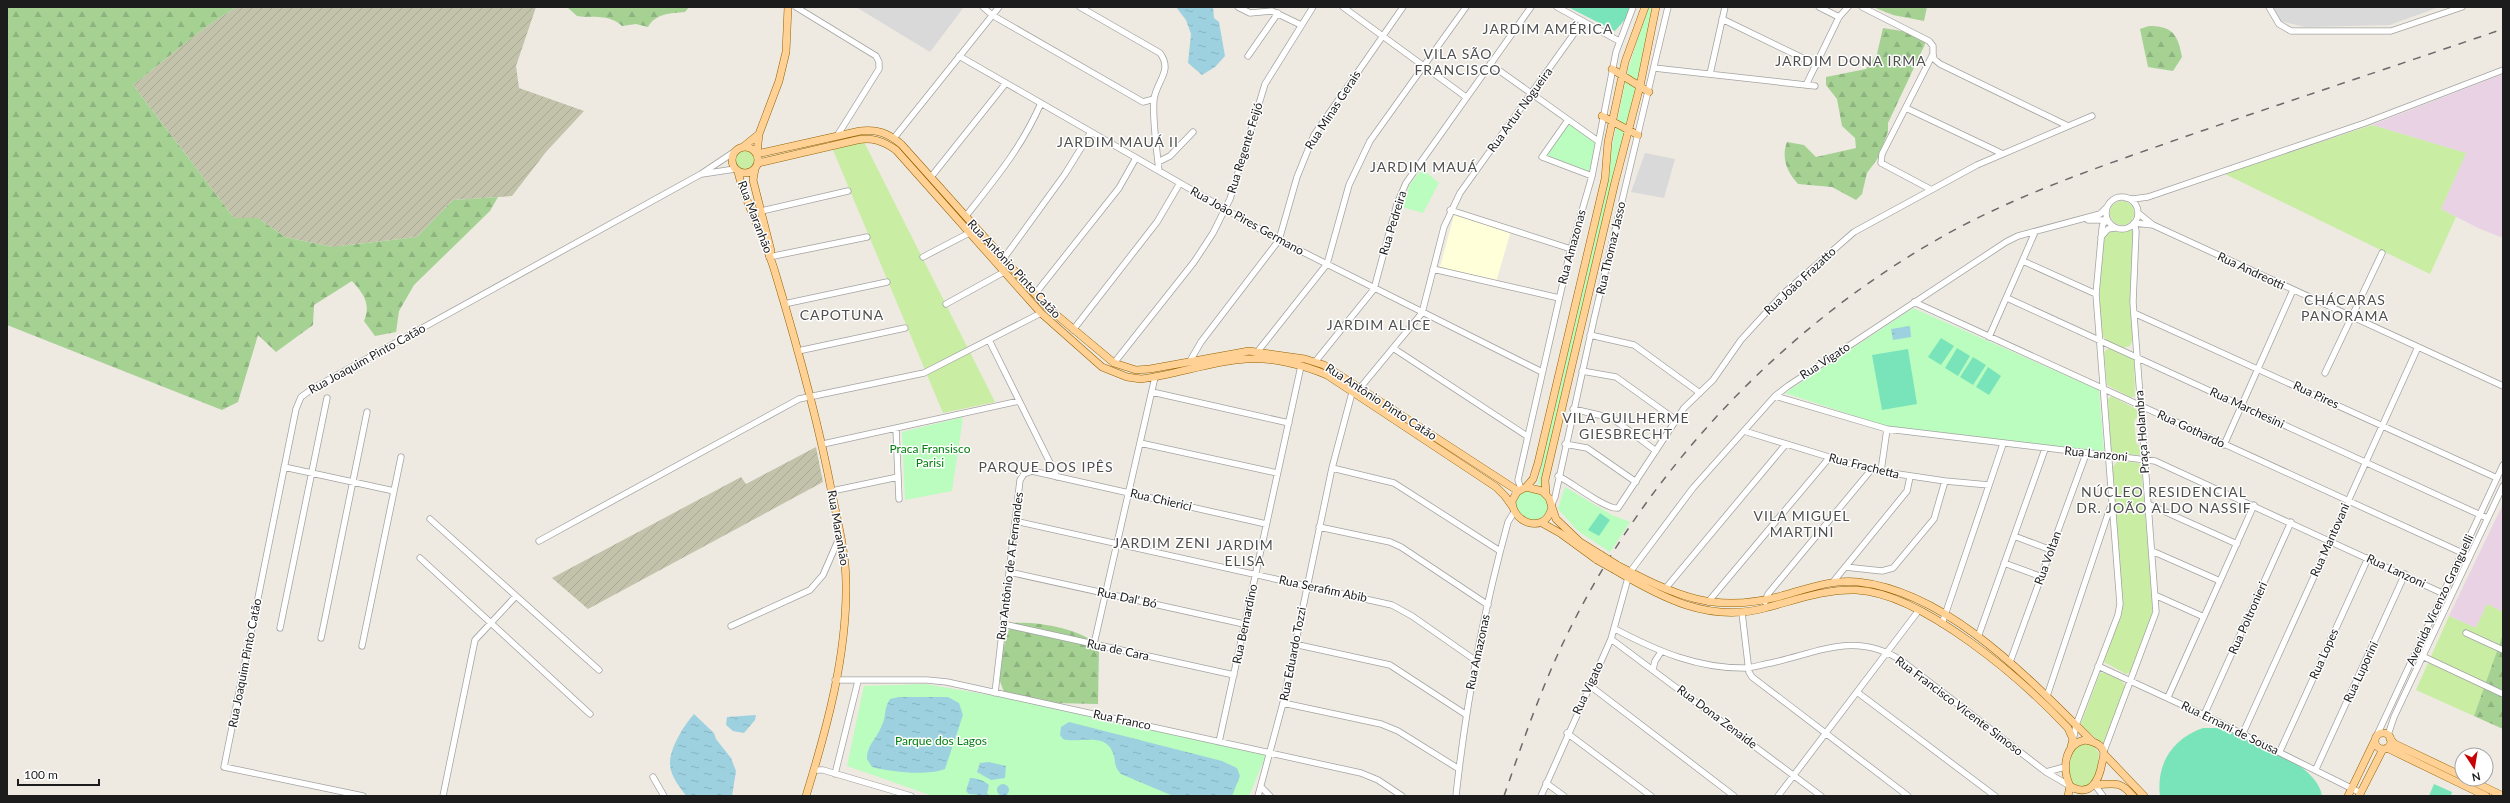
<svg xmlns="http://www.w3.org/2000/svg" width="2510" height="803" viewBox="0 0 2510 803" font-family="Lato,sans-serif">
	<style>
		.residential { fill: #dad9d9 }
		.industrial { fill: #e8d2e4 }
		.education { fill: #ffffd9 }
		.construction { fill: url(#construction-furrows) }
		.grass { fill: #c8eda3 }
		.forest { fill: url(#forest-firs) }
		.park { fill: #bafdbe }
		.pitch { fill: #79e4ba }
		.water { fill: url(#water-ripples) }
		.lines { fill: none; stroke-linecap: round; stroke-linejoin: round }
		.minor-casing { stroke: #a3a3a3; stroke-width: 7 }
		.major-casing { stroke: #946200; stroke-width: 8 }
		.minor { stroke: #fff; stroke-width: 5.5 }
		.major { stroke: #ffd195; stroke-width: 7 }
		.rail { stroke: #6a6a6a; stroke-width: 1.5; stroke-dasharray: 8 8; stroke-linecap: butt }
		.major-bridge-casing { stroke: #946200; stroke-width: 8; stroke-linecap: butt }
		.major-bridge { stroke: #ffd195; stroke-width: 7 }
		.labels { text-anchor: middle; stroke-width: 3; stroke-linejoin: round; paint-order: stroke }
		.street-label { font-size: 12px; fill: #1c1c1c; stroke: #fff }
		.park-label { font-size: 12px; fill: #04800e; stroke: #fff }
		.quarter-label { font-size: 14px; letter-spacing: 1px; fill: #4f4f4f; stroke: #fff }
	</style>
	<defs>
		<pattern id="construction-furrows" width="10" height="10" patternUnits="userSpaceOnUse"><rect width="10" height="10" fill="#c3c3ac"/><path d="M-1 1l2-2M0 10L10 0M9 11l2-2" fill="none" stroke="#a7a793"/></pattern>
		<pattern id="forest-firs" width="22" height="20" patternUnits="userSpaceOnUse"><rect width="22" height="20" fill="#a5d193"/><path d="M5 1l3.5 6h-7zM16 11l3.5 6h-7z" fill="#8db37e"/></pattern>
		<pattern id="water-ripples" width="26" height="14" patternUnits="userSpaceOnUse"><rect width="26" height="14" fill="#9ed1e0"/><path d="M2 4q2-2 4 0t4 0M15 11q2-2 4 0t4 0" fill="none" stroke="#88b3c0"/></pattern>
	</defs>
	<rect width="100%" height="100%" fill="#eeeae1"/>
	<path class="residential" d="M856 7H964L930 52Z
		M2272 7H2439L2390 25 2305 27 2280 21Z
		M1645 153 1675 159 1664 198 1631 192Z"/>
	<path class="industrial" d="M2503 74V238L2478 228 2441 209 2466 153 2372 125Z
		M2503 504V612L2487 604 2476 628 2449 616Z"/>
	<path class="education" d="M1454 215 1511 231 1496 282 1440 267Z"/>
	<path class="construction" d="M236 7H536L516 66 519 88 584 111 546 152 512 196 453 200 417 237 332 247 285 237 258 218H234L133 85 203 29Z
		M816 447 823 482 588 609 552 578 741 477 746 484Z"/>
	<path class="grass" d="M2372 125 2466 153 2441 209 2456 217 2430 274 2225 174Z
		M864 142 995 402 943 413 833 150Z
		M733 160a11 11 0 1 1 22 0a11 11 0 1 1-22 0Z
		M2110 213a12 12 0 1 1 24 0a12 12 0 1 1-24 0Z
		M2133 229 2130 302 2133 339 2130 346 2123 348C2118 345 2108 343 2104 338 2096 327 2101 247 2106 234L2115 230Z
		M2109 348 2134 359 2135 397H2130L2107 385 2104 352Z
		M2111 396 2138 410V416L2134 421 2136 443 2141 447 2140 455 2116 454 2111 450 2108 400Z
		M2118 461 2139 463 2141 466 2153 607 2151 618 2131 672 2126 674 2104 662 2122 607 2112 468Z
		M2487 604 2503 612V634L2474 716 2416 690 2449 616 2476 628Z
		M2100 673C2108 671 2123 679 2126 687L2106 742 2102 744 2083 727 2081 723Z
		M2082 742 2092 744 2099 753 2096 779 2088 787C2062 786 2069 768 2073 749Z"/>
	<path class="forest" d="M7 7H236L203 29 133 85 234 218H258L285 237 332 247 417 237 453 200 498 197 490 211 414 285 399 311 396 332 375 336 364 321C371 304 364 294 352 281L314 305 313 325 276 352 258 335 238 402 222 410 7 325Z
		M567 7H689L685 12C670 13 655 14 648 27L636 24 622 26C608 13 595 19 577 16Z
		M1873 7H1927L1924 21 1893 15Z
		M2149 26C2173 26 2178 35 2182 57L2173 71 2148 67 2140 29Z
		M1883 28 1902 31 1926 42 1888 123V132L1878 158 1867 173 1862 194 1856 200 1832 187 1798 184C1787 172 1781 158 1787 142L1804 145 1816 157 1856 148 1855 138 1842 126 1837 99 1826 85V77L1866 69 1877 54Z
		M1011 623C1037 621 1078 628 1099 645L1098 704 1053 703 1004 692 998 676 1003 649Z
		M2503 634V729L2474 716Z"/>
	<path class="park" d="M1648 7H1655L1542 487 1538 484 1542 462 1580 301 1628 70Z
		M1568 124 1596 143 1590 173 1546 156Z
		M1422 169 1439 183 1423 213 1402 207 1410 184Z
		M1913 308 2099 390 2104 454 1885 426 1785 393Z
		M963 417 952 491 905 500 902 432Z
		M1565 487 1612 515 1630 522 1610 552 1578 531 1558 509Z
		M1530 489 1545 496C1549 507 1549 511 1541 520 1528 522 1522 516 1515 506 1516 495 1519 492 1530 489Z
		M925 684 995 696 1266 755 1249 796H933L847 766 864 686Z"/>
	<path class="pitch" d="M1568 7H1630L1628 16 1615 31Z
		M1941 338 1954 346 1941 365 1928 357Z
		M1957 348 1970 356 1958 376 1945 368Z
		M1908 349 1917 404 1882 410 1872 355Z
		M1973 357 1986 365 1973 385 1960 377Z
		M1988 367 2001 376 1989 395 1976 387Z
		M1600 513 1610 520 1599 536 1588 530Z
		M2203 728H2216L2228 731C2255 744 2317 763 2322 796H2160C2156 764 2172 739 2203 728Z
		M2434 784 2452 792 2451 796H2429Z"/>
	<path class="water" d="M1176 7H1213L1214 18 1219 22 1225 56 1215 67 1202 75 1188 63 1191 34 1186 20Z
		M1910 326 1911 337 1893 340 1891 329Z
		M899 697H948L959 703 963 715 945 769C926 776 892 772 872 767L867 759C867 744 877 739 882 725 887 715 883 710 890 699Z
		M694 714 714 733 716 739 731 758 736 771 732 796H686C680 787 671 777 670 765 669 749 684 725 694 714Z
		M756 715 755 720 744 733 733 731 726 725 727 717Z
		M1069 722 1222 761 1237 768 1240 776 1232 796H1173L1121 774C1112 764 1117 760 1112 751 1104 732 1078 744 1063 739L1060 735 1061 727Z
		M989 762 1006 766 1005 778 991 780 977 772 980 763Z
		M970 778C977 778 983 780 989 785L987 793 990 796 969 794 966 791Z
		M997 790a6 6 0 1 1 12 0a6 6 0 1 1-12 0Z"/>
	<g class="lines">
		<defs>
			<path id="minor" d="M796 7 876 56 879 62V69L837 136
				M983 7 992 15 1143 102 1154 99
				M1080 7 1160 53C1173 71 1157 80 1154 99 1152 118 1157 151 1159 171
				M1238 7 1250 13 1272 11 1301 25
				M1343 7 1466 97
				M1557 7 1619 41
				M1819 7 1839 17
				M1862 7 1929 41 1933 46V54L1882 154 1881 163 1930 189
				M2269 7 2279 24 2291 31H2391L2462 7
				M1722 19 1817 65
				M1933 54 1934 59 1940 64 2068 126
				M959 56 1279 240 1542 372
				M1248 56 1278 13
				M1490 64 1598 141
				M1654 68 1815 86
				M1710 74 1725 7
				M1806 85 1839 17 1848 7
				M1906 108 2003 154
				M1568 120 1542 157 1592 176
				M894 138 999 7
				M1158 162 1170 156 1193 132
				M702 174 735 169
				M931 177 1006 83
				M2106 213a16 16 0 1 1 32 0a16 16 0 1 1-32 0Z
				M2126 198 2133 199 2148 197 2365 123 2503 70
				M1450 210 1571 249
				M753 213 848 191
				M2138 213 2153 225 2503 386
				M966 216C995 179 1022 147 1041 103
				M2088 220H2107
				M2101 237 2108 229 2115 228
				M769 257 867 237
				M923 257 969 233
				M1004 258 1065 174 1091 132
				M2023 261 2096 294
				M1433 269 1559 298
				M1035 294 1119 188 1136 158
				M2007 298 2487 518
				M1914 302 2469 556
				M784 304 887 282
				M946 304 1004 272
				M2134 313 2497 478
				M1073 330 1157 222 1180 183
				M1590 335 1634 345 1700 393
				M1989 337 2035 232
				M989 340 1057 477
				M1393 348 1527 436
				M798 351 905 328
				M1258 351 1327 264 1349 185 1370 141 1466 7
				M1190 361 1201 342 1279 240 1297 177 1314 135 1403 7
				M1315 362 1374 289 1397 204 1406 183 1531 7
				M1114 363 1194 262 1213 233 1230 199 1265 84 1313 7
				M1582 371 1616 377 1676 420
				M2325 373 2382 253
				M1360 388 1422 313 1444 227 1460 193 1583 21
				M1152 392 1289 423
				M1775 396 1887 429 2155 461 2442 593
				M1573 409 1612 418 1656 451
				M896 428 899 499
				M1744 431 1871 470 1945 481 1989 485
				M1140 443 1277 473
				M823 444 1019 401
				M1565 444 1587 448 1636 482
				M2224 445 2293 290
				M284 467 394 491
				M1332 468 1394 483 1500 551
				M1881 471 1887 429
				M1558 476C1573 483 1606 510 1618 508L1684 408 1713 380 1741 340 1783 294 1854 232 1977 165 2092 116
				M1521 489 1518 480 1569 256 1592 176 1616 52 1633 7
				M832 491 898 477
				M2148 504 2237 544
				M1551 506 1555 497 1594 319 1668 7
				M430 519 599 670
				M1015 521 1392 605 1412 616 1475 660
				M1319 527 1390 542 1401 547 1488 605
				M2014 536 2051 550
				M539 541 799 399 924 373 1041 313
				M2152 551 2220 581
				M420 558 590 714
				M2004 563 2042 577
				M1845 567 1882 571 1893 568 1934 519 1945 481
				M1009 572 1244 624
				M1630 572 1693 488 1775 396 1788 386 2006 242 2018 236 2100 214 2107 207
				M1833 582 1907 491 1910 477
				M1665 589 1786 444
				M2157 596 2204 617
				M1708 602 1829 458
				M1765 602 1768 594 1871 470
				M1742 613 1749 672 1752 677 1908 796
				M1003 624 1234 675
				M1942 624 2003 444
				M731 626 810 590 823 575 840 536
				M280 628 327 398
				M1615 629C1657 651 1698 669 1747 668 1755 667 1764 664 1771 663 1820 652 1856 631 1902 661L2046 772 2070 786
				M2466 633 2503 650
				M1978 637 2045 449
				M321 638 367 412
				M1611 639 1821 796
				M1094 644 1155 377
				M1294 644 1390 665 1465 714
				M362 646 401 457
				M2422 656 2503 694
				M2010 662 2086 454
				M2098 666 2204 715 2361 793
				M1653 669 1655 661 1661 652
				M835 680H927L947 682 1361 773 1378 780 1402 796
				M1589 685 1734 796
				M1857 692 1995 796
				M995 693 1020 480 1024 474 1032 471 1266 524
				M2047 696 2110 508
				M2168 697 2254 505
				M1283 703 1381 724 1398 731 1459 769
				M2204 715 2291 522
				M1567 733 1651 796
				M2243 733 2418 347
				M2377 735 2503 465
				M2388 735 2394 717 2503 486
				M2073 741 2076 725 2118 615 2120 604 2096 294 2102 229 2103 224 2107 220
				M1219 742 1301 366
				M2104 751 2156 612 2133 302 2136 231 2134 223 2153 225
				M2280 751 2368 558
				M2316 769 2405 574
				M814 770H823L911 796
				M2046 772 2065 767
				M835 774 858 681
				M653 777 664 796
				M1546 783 1564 796
				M2095 785 2103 796
				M1261 787 1270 796
				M363 796 224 767 296 409 301 397 312 389 701 174 734 152
				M443 796 475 640 516 596
				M1258 796 1283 703 1332 468 1353 389
				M1456 796C1466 703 1483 613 1508 522L1514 512
				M1541 796 1611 639 1628 578
				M1778 796 1919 610"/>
			<path id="major" d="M1612 69 1649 92
				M1602 116 1638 135
				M732 160a13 13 0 1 1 26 0a13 13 0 1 1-26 0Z
				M743 147 759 134
				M757 153 759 134 779 81 786 52 788 7
				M757 154 860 131C877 129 888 133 901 144L1047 307 1114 363 1136 370 1150 369 1249 351 1305 359 1324 365 1518 491
				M758 163 857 140C872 137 883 141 896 150L1041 313 1102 367 1127 377 1141 379C1176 375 1211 361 1246 359 1272 357 1304 365 1327 375L1496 487 1505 496 1512 506
				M755 169 753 180 771 251
				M738 172C746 206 765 238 775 272 797 345 818 419 832 494 838 523 846 554 846 584 847 655 827 728 806 796
				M1526 487 1533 479 1538 463 1605 179 1608 142 1625 62 1645 7
				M1546 494 1545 480 1615 182 1640 86 1656 7
				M1551 510C1544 534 1512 523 1512 501L1517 492 1526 487 1542 491 1549 498 1556 519 1580 542 1601 555
				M1542 523 1560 533 1597 560
				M1617 565C1677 596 1713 614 1781 596 1807 589 1831 579 1858 582 1949 592 2030 680 2092 741
				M1615 570C1662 598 1709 623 1765 608 1796 600 1824 589 1856 590 1923 593 2023 680 2068 728L2073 739 2071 747
				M2375 741a8 8 0 1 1 16 0a8 8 0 1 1-16 0Z
				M2390 739 2395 744 2462 776
				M2085 740C2091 741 2100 743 2103 750 2105 754 2103 759 2102 763 2099 781 2090 798 2070 786 2062 769 2064 744 2085 740Z
				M2387 748 2486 796
				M2104 754 2144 796
				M2468 779 2503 796
				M2095 785C2115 784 2119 780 2133 796
				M2068 796 2070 786
				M2348 796 2374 742
				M2359 796 2383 749"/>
		</defs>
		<use href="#minor" class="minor-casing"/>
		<use href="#major" class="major-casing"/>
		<use href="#minor" class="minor"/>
		<use href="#major" class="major"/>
		<path class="rail" d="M1504 796C1522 744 1540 691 1564 641 1645 472 1783 325 1947 234 2023 192 2105 165 2187 136 2292 100 2398 65 2503 29"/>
		<defs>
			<path id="major-bridge" d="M1601 555 1617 565
				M1597 560 1615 570"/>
		</defs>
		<use href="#major-bridge" class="major-bridge-casing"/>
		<use href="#major-bridge" class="major-bridge"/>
	</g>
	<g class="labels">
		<g class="street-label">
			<text transform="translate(1333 110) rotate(-57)" y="4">Rua Minas Gerais</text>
			<text transform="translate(1520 110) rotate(-54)" y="4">Rua Artur Nogueira</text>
			<text transform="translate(1245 148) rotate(-73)" y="4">Rua Regente Feijó</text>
			<text transform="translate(755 217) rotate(69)" y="4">Rua Maranhão</text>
			<text transform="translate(1247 221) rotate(29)" y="4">Rua João Pires Germano</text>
			<text transform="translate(1393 223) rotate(-73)" y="4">Rua Pedreira</text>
			<text transform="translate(1572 247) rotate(-75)" y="4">Rua Amazonas</text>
			<text transform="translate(1611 248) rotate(-77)" y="4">Rua Thomaz Jasso</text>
			<text transform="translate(1014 269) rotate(47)" y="4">Rua Antônio Pinto Catão</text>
			<text transform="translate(2251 271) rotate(25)" y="4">Rua Andreotti</text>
			<text transform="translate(1800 281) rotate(-43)" y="4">Rua João Frazatto</text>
			<text transform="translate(367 359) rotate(-29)" y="4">Rua Joaquim Pinto Catão</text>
			<text transform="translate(1825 361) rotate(-33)" y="4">Rua Vigato</text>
			<text transform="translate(2316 395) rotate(25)" y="4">Rua Pires</text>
			<text transform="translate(1381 402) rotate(33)" y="4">Rua Antônio Pinto Catão</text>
			<text transform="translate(2247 408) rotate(25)" y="4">Rua Marchesini</text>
			<text transform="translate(2191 429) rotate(25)" y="4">Rua Gothardo</text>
			<text transform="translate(2142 432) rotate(-94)" y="4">Praça Holambra</text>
			<text transform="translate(2096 454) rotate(6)" y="4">Rua Lanzoni</text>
			<text transform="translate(1864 466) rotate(14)" y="4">Rua Frachetta</text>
			<text transform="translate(1161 500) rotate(13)" y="4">Rua Chierici</text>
			<text transform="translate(838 528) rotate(80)" y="4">Rua Maranhão</text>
			<text transform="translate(2330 540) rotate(-66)" y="4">Rua Mantovani</text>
			<text transform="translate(2048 558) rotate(-70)" y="4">Rua Voltan</text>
			<text transform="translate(1010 566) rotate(-83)" y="4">Rua Antônio de A Fernandes</text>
			<text transform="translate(2396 571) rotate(25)" y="4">Rua Lanzoni</text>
			<text transform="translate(1323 589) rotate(12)" y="4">Rua Serafim Abib</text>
			<text transform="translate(1127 598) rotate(12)" y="4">Rua Dal' Bó</text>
			<text transform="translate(2440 600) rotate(-65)" y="4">Avenida Vicenzo Granguelli</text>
			<text transform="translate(2248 618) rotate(-66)" y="4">Rua Poltronieri</text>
			<text transform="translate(1245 624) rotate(-78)" y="4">Rua Bernardino</text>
			<text transform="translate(1118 650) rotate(12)" y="4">Rua de Cara</text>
			<text transform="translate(1478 652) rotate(-78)" y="4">Rua Amazonas</text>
			<text transform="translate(1293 654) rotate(-79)" y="4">Rua Eduardo Tozzi</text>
			<text transform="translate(2324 654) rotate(-66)" y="4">Rua Lopes</text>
			<text transform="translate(245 663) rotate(-79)" y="4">Rua Joaquim Pinto Catão</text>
			<text transform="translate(2361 672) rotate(-65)" y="4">Rua Luporini</text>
			<text transform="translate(1588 688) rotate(-65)" y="4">Rua Vigato</text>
			<text transform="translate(1959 706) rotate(37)" y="4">Rua Francisco Vicente Simoso</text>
			<text transform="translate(1717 717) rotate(37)" y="4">Rua Dona Zenaide</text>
			<text transform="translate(1122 720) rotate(12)" y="4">Rua Franco</text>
			<text transform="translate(2230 728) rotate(26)" y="4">Rua Ernani de Sousa</text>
		</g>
		<g class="park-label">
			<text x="930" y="453">Praca Fransisco<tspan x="930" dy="14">Parisi</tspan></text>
			<text x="941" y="745">Parque dos Lagos</text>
		</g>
		<g class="quarter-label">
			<text x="1548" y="34">JARDIM AMÉRICA</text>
			<text x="1458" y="59">VILA SÃO<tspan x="1458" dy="16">FRANCISCO</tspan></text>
			<text x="1851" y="66">JARDIM DONA IRMA</text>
			<text x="1118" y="147">JARDIM MAUÁ II</text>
			<text x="1424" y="172">JARDIM MAUÁ</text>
			<text x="2345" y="305">CHÁCARAS<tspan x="2345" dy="16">PANORAMA</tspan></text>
			<text x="842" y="320">CAPOTUNA</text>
			<text x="1379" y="330">JARDIM ALICE</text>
			<text x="1626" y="423">VILA GUILHERME<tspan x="1626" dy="16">GIESBRECHT</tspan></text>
			<text x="1046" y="472">PARQUE DOS IPÊS</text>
			<text x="2164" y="497">NÚCLEO RESIDENCIAL<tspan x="2164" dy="16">DR. JOÃO ALDO NASSIF</tspan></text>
			<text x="1802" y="521">VILA MIGUEL<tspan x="1802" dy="16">MARTINI</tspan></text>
			<text x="1162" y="548">JARDIM ZENI</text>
			<text x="1245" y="550">JARDIM<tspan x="1245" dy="16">ELISA</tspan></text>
		</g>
	</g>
	<rect width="2510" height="803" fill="none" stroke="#1c1c1c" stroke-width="16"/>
	<g transform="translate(2474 767) rotate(168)"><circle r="19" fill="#ffffff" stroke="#a4a4a4"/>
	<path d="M0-3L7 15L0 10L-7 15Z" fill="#c80001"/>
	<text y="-6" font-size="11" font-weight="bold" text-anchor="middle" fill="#1c1c1c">N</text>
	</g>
	<path d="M18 779v6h81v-6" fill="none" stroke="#1c1c1c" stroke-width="2"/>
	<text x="24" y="779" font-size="12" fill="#1c1c1c" stroke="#ffffff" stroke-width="3" paint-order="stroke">100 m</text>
</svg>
